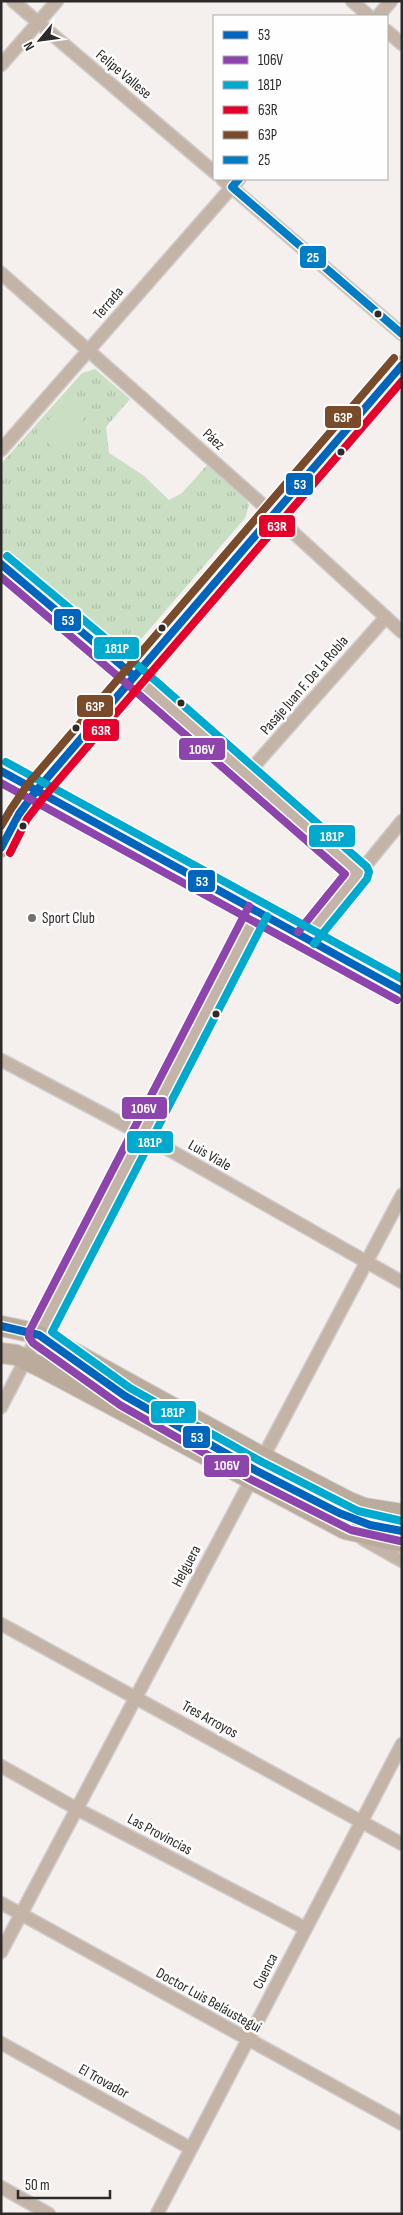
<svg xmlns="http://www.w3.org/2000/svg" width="403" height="2215" viewBox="0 0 403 2215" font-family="'Sofia Sans Condensed',sans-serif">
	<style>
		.park { fill: url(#park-tufts) }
		.pitch { fill: #cadec3 }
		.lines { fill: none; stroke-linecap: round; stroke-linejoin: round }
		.minor-casing { stroke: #d0cccb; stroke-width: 15 }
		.secondary-casing { stroke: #d0cccb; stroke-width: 20 }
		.primary-casing { stroke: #d0cccb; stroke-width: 22 }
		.minor { stroke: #c3b4a7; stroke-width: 12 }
		.secondary { stroke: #c2b2a4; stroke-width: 18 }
		.primary { stroke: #baab9d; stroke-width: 20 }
		.bus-1-casing { stroke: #fefefe; stroke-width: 11 }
		.bus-2-casing { stroke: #fefefe; stroke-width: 11 }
		.bus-3-casing { stroke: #fefefe; stroke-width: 11 }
		.bus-4-casing { stroke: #fefefe; stroke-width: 11 }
		.bus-5-casing { stroke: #fefefe; stroke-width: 11 }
		.bus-6-casing { stroke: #fefefe; stroke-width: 11 }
		.bus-1 { stroke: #0065bd; stroke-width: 8 }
		.bus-2 { stroke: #8e44ad; stroke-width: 8 }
		.bus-3 { stroke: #00a9ce; stroke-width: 8 }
		.bus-4 { stroke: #e4002b; stroke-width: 8 }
		.bus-5 { stroke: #7a4b2a; stroke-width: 8 }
		.bus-6 { stroke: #007dc5; stroke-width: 8 }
		.bus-dot { fill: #2d2a29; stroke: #fefefe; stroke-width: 2 }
		.poi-dot { fill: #736f6e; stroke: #fefefe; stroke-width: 2 }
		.labels { text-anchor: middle; stroke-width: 5; stroke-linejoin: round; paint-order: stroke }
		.street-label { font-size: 15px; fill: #2d2a29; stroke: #fefefe }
		.poi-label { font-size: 15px; fill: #2d2a29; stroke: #fefefe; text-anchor: start }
		.line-badge { stroke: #fefefe; stroke-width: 2 }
		.badge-label { font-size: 14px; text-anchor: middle; font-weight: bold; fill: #fff }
	</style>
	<defs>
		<pattern id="park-tufts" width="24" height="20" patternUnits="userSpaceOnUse" patternTransform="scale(1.25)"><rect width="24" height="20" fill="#cadec3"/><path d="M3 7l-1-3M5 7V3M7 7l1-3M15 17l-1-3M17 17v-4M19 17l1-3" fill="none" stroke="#aebfa8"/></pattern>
	</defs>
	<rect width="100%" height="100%" fill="#f5efee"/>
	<path class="park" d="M95 369 130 399 106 427 109 453 143 475 169 500 182 493 207 465 246 499 249 505 245 518 136 645 121 649H111L1 552V464L82 373Z"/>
	<path class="pitch" d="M67 399 86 416 56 450 37 433Z"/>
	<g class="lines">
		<defs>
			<path id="minor" d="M13 1 214 172
				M352 1 369 16
				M378 16 391 1
				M387 31 402 44
				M1 65 57 1
				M222 179 402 334
				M1 273 273 514 402 632
				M1 450 239 179
				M1 564 134 676 359 873
				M247 774 386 617
				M306 938 402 821
				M1 1060 143 1135 402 1282
				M1 1407 258 911
				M363 1539 402 1561
				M1 1624 402 1844
				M1 1766 77 1809 305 1928
				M1 1903 402 2124
				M1 1952 402 1195
				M1 2043 190 2148
				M1 2187 49 2214
				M157 2214 402 1744"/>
			<path id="secondary" d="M1 771 402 991
				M1 848 19 814 36 791 402 365"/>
			<path id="primary" d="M1 1326 30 1332 50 1340 262 1457 349 1502 364 1508 402 1514
				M1 1353 16 1355 41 1367 345 1529 402 1542"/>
		</defs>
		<use href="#minor" class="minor-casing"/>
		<use href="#secondary" class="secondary-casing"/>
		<use href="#primary" class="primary-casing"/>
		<use href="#minor" class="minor"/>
		<use href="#secondary" class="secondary"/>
		<use href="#primary" class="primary"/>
		<defs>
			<path id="bus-1" d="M1 564 134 676
				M1 771 402 991
				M1 848 19 814 36 791 402 365
				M1 1326 39 1335 125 1396 255 1470 339 1513 370 1525 402 1531"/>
			<path id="bus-2" d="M1 577 127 684 345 874 298 932
				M1 783 397 1000
				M249 906 30 1330 29 1337 33 1343 120 1405 250 1479 351 1530 400 1541"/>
			<path id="bus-3" d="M7 556 141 668 367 867 369 872 367 879 314 944
				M6 762 402 979
				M267 916 52 1332 130 1388 260 1461 358 1511 402 1521"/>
			<path id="bus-4" d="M10 853 27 819 44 797 402 381"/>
			<path id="bus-5" d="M1 826 11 809 28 784 394 358"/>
			<path id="bus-6" d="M239 179 232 187 402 334"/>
		</defs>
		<use href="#bus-1" class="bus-1-casing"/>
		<use href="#bus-2" class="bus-2-casing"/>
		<use href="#bus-3" class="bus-3-casing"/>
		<use href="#bus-4" class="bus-4-casing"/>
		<use href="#bus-5" class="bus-5-casing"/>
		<use href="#bus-6" class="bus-6-casing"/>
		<use href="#bus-1" class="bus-1"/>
		<use href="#bus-2" class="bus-2"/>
		<use href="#bus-3" class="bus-3"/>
		<use href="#bus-4" class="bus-4"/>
		<use href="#bus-5" class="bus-5"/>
		<use href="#bus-6" class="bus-6"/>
	</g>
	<g class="bus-dot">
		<circle cx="378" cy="314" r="4.5"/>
		<circle cx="341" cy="452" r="4.5"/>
		<circle cx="162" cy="628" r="4.5"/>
		<circle cx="181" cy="703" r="4.5"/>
		<circle cx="76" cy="728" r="4.5"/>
		<circle cx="23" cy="826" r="4.5"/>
		<circle cx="216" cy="1014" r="4.5"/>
	</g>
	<circle class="poi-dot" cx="32" cy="918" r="5"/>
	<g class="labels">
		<g class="street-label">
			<text transform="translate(124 74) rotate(40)" y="5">Felipe Vallese</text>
			<text transform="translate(108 303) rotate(-49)" y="5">Terrada</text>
			<text transform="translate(214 439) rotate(42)" y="5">Páez</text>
			<text transform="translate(304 685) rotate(-49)" y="5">Pasaje Juan F. De La Robla</text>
			<text transform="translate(210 1155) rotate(30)" y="5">Luis Viale</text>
			<text transform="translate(186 1566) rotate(-62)" y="5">Helguera</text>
			<text transform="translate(210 1719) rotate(29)" y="5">Tres Arroyos</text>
			<text transform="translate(160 1834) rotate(28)" y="5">Las Provincias</text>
			<text transform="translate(265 1971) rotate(-63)" y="5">Cuenca</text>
			<text transform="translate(209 2000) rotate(29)" y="5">Doctor Luis Beláustegui</text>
			<text transform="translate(104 2081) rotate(29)" y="5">El Trovador</text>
		</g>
		<g class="poi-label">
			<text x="42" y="923">Sport Club</text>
		</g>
	</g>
	<g class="line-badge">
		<rect x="299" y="245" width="28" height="24" rx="5" fill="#007dc5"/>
		<rect x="324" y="405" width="38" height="24" rx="5" fill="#7a4b2a"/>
		<rect x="285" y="472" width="29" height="24" rx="5" fill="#0065bd"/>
		<rect x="258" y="514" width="38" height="24" rx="5" fill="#e4002b"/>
		<rect x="53" y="608" width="29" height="24" rx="5" fill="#0065bd"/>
		<rect x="93" y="636" width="47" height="24" rx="5" fill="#00a9ce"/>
		<rect x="76" y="694" width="38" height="24" rx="5" fill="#7a4b2a"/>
		<rect x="82" y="718" width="38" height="24" rx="5" fill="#e4002b"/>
		<rect x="178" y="737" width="48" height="24" rx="5" fill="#8e44ad"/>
		<rect x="308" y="824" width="48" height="24" rx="5" fill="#00a9ce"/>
		<rect x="187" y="869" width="29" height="24" rx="5" fill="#0065bd"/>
		<rect x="121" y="1096" width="47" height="24" rx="5" fill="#8e44ad"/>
		<rect x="126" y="1130" width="48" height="24" rx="5" fill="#00a9ce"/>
		<rect x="150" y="1400" width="47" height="24" rx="5" fill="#00a9ce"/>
		<rect x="182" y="1425" width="29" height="24" rx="5" fill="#0065bd"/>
		<rect x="203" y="1454" width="47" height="24" rx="5" fill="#8e44ad"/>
	</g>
	<g class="badge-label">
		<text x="313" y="262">25</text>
		<text x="343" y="422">63P</text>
		<text x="300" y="489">53</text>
		<text x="277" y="531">63R</text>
		<text x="68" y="625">53</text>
		<text x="117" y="653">181P</text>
		<text x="95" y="711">63P</text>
		<text x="101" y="735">63R</text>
		<text x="202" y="754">106V</text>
		<text x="332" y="841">181P</text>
		<text x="202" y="886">53</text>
		<text x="144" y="1113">106V</text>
		<text x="150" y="1147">181P</text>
		<text x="173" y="1417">181P</text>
		<text x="197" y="1442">53</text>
		<text x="227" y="1470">106V</text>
	</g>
	<rect width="403" height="2215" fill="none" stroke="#2d2a29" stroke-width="5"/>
	<rect x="213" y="15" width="175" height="165" fill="#fefefe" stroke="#aaa9a9"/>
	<rect x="223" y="31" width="25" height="8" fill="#0065bd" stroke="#aaa9a9"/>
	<text x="258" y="40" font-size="15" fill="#2d2a29">53</text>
	<rect x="223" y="56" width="25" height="8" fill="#8e44ad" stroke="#aaa9a9"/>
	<text x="258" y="65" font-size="15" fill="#2d2a29">106V</text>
	<rect x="223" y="81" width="25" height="8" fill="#00a9ce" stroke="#aaa9a9"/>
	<text x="258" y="90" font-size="15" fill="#2d2a29">181P</text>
	<rect x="223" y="106" width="25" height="8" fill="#e4002b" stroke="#aaa9a9"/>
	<text x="258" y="115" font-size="15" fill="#2d2a29">63R</text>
	<rect x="223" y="131" width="25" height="8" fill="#7a4b2a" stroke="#aaa9a9"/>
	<text x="258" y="140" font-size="15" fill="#2d2a29">63P</text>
	<rect x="223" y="156" width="25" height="8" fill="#007dc5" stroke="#aaa9a9"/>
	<text x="258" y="165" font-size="15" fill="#2d2a29">25</text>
	<g transform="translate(40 40) rotate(241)" stroke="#fefefe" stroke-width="4" paint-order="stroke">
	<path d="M0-4L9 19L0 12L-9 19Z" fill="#2d2a29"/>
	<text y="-8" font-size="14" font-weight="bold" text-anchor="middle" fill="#2d2a29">N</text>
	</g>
	<path d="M18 2190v8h92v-8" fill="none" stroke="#2d2a29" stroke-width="2.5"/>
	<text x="25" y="2190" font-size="15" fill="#2d2a29" stroke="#fefefe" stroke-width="4" paint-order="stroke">50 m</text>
</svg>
